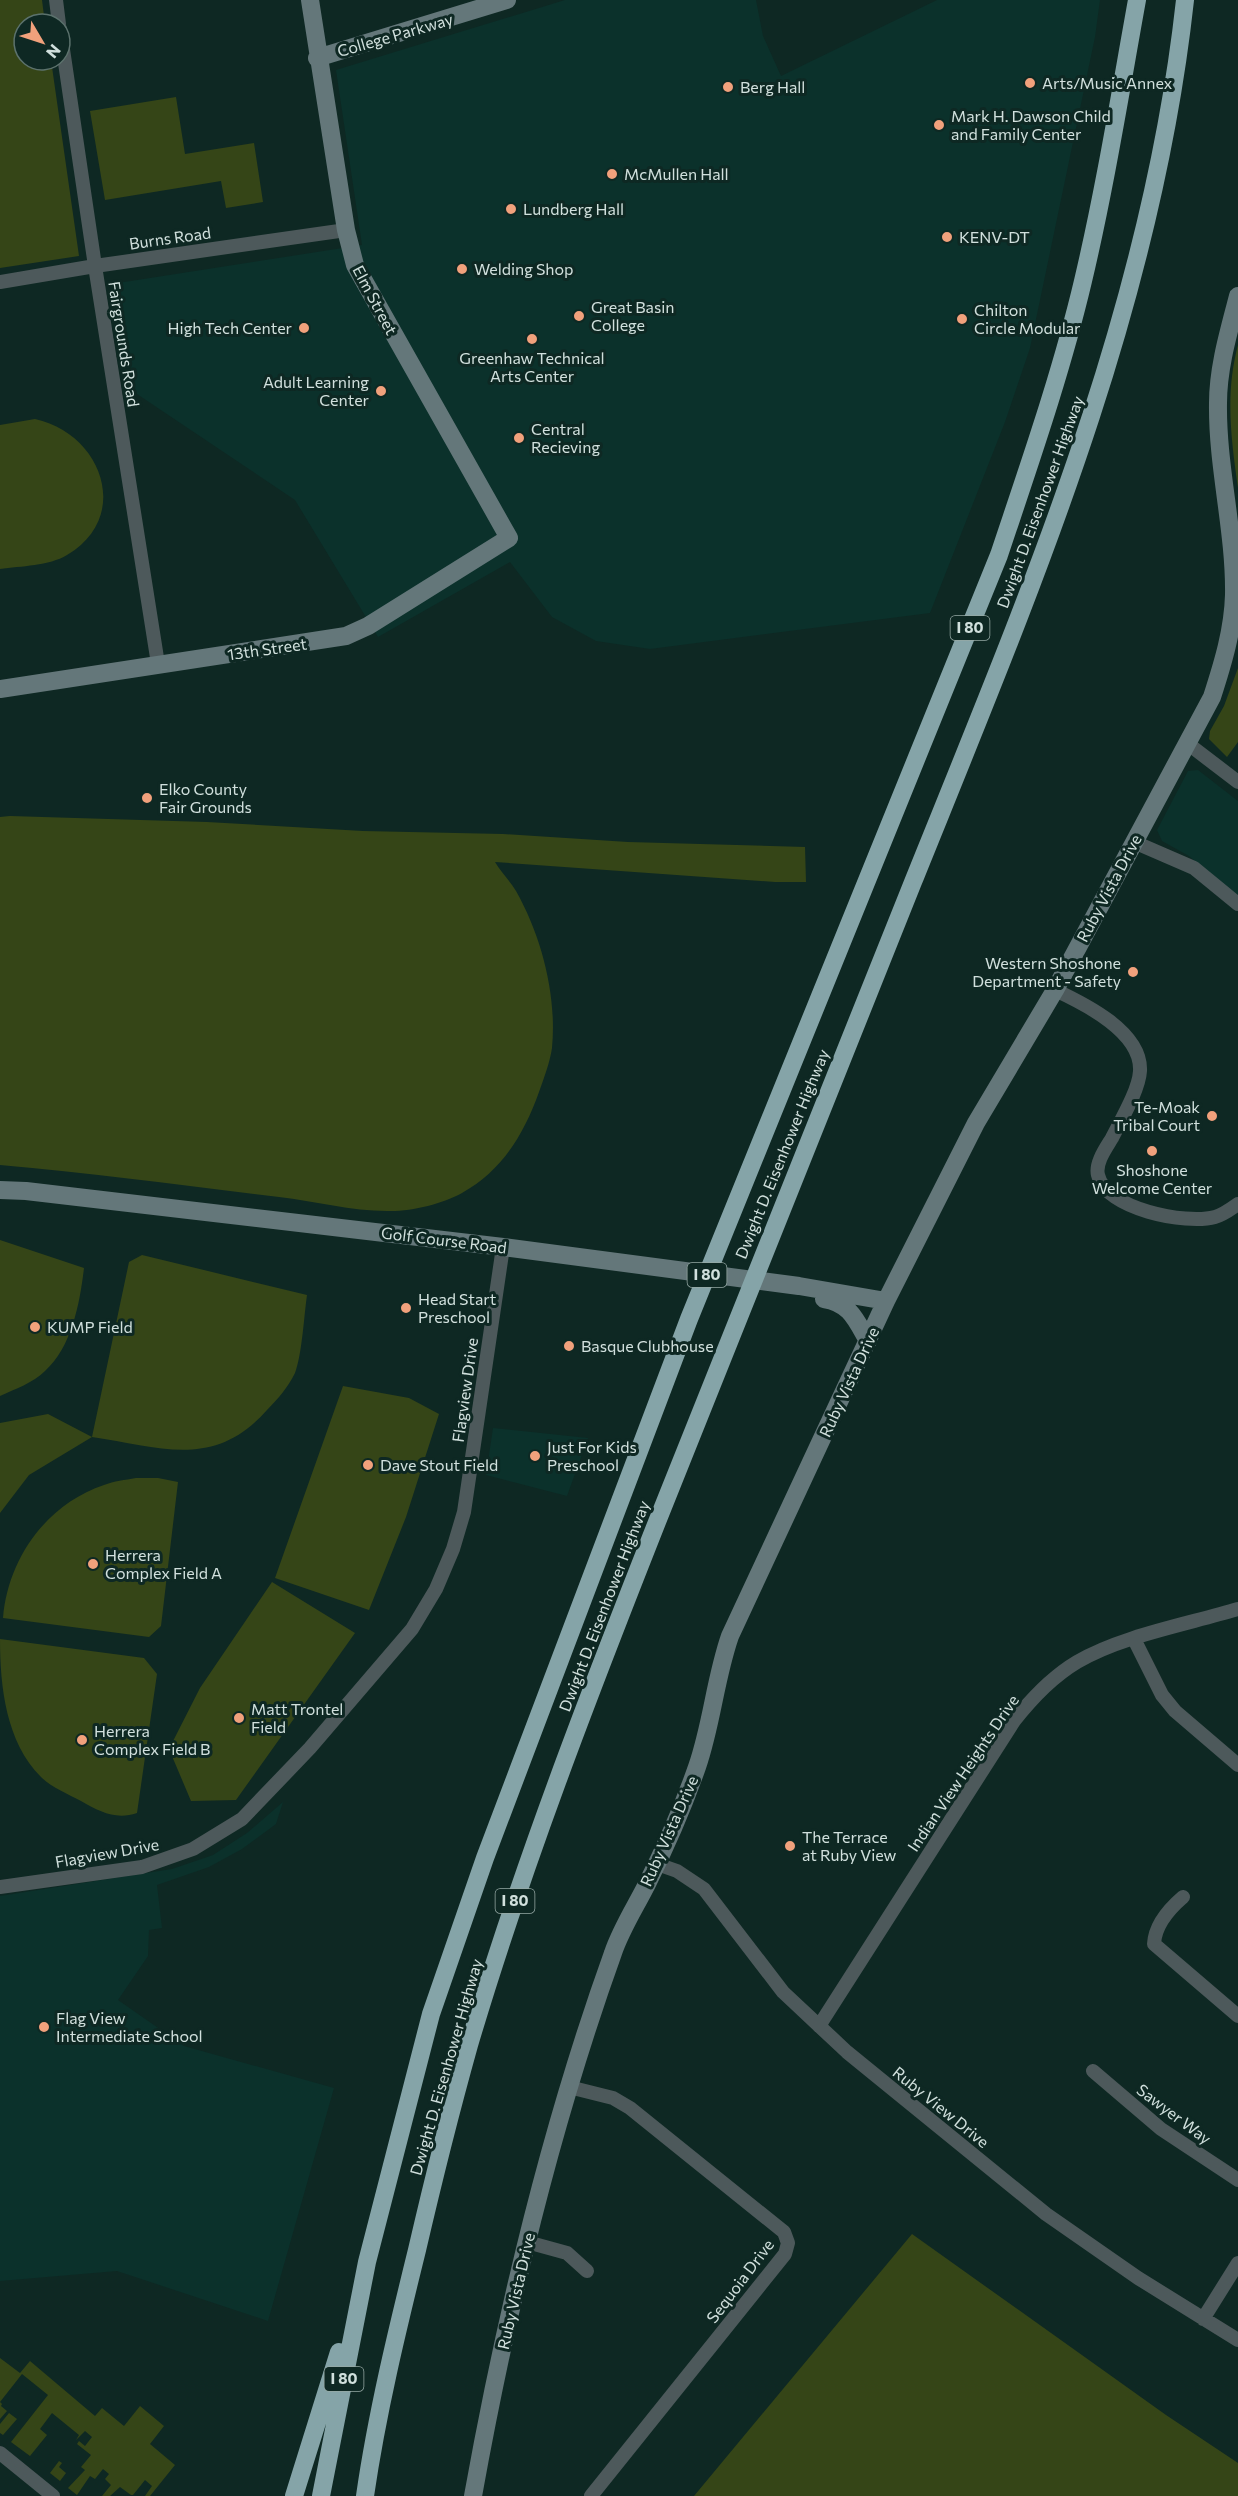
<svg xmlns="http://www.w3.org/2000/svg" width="1238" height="2496" viewBox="0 0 1238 2496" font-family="Commissioner,sans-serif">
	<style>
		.built { fill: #0b312b }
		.green { fill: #354517 }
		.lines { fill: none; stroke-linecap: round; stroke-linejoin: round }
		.street { stroke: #4d595b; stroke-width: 14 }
		.secondary { stroke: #64777a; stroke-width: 18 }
		.highway { stroke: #85a4a8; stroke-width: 18 }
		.poi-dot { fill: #f1a17c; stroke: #0e2823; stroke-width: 2 }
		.labels { text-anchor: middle; stroke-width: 6; stroke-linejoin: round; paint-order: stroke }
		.shield { fill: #0e2823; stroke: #96a9a5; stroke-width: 1.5 }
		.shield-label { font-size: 15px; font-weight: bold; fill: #d1e0dd }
		.street-label { font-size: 16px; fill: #d1e0dd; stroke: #0e2823 }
		.poi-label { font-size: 16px; fill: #d1e0dd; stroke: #0e2823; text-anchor: start }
	</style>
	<rect width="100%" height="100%" fill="#0e2823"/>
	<path class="built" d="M565 0H756L763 36 781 76 937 0H1100L1095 37 1030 348 1005 422 930 613 650 649 596 641 552 617 510 562 378 637 295 500 131 390 118 283 362 245 336 70Z
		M1198 770 1238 801V897L1189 856 1162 841 1157 830 1188 771Z
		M493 1428 588 1438 567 1496 486 1475Z
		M283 1802 276 1824 242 1849 209 1867 157 1885 162 1928 149 1930 148 1956 118 2000 184 2046 334 2088 268 2321 117 2271 0 2281V1896L172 1869 213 1855 247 1833Z"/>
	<path class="green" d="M0 0H42L45 24H24V60H51L79 256 0 268Z
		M176 97 185 154 254 143 263 202 226 208 221 181 105 200 90 111Z
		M1238 345V488C1231 439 1225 393 1238 345Z
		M35 419C101 433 133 516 67 555 49 566 21 566 0 569V425Z
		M1238 668V742L1227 757 1209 739 1210 731 1224 706Z
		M10 816 207 822 363 831 503 834 628 842 805 847 806 882H775L495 862C501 872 510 881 516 891 542 937 557 996 552 1048 550 1062 544 1078 539 1092 524 1134 502 1171 462 1193 442 1204 410 1212 387 1211 351 1211 315 1201 279 1197 186 1186 93 1173 0 1165V817Z
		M0 1240 84 1268C80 1302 72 1347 45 1371 33 1383 15 1389 0 1396Z
		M142 1255 307 1295C304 1316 302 1355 295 1373 288 1387 278 1399 267 1410 214 1470 161 1447 92 1437L29 1475 0 1513V1423L48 1414 92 1437 129 1262Z
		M343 1386 409 1398 439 1414 406 1517 369 1610 275 1578Z
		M136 1478H158L178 1482 161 1626 149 1637 3 1618C8 1558 47 1504 104 1485 114 1481 125 1480 136 1478Z
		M272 1582 355 1633 236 1800 191 1801 169 1749 200 1688Z
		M0 1639 144 1658 157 1674 137 1813C116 1820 100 1812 81 1801 68 1794 51 1787 41 1777 6 1742 0 1687 0 1639Z
		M912 2234 1166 2415 1238 2463V2496H694Z
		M0 2358 20 2373 30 2361 95 2416 102 2408 124 2426 140 2406 164 2426 150 2444 175 2465 150 2496H145L152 2486 145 2480 133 2495H131L120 2487 110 2496H102L111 2485 105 2479 109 2474 103 2469 95 2479 90 2476 77 2495 68 2488 85 2470 81 2467 91 2455 77 2444 79 2441 85 2446 92 2437 85 2431 76 2440 79 2435 52 2413 40 2429 47 2435 30 2456 11 2442 48 2395 22 2374 0 2402 2 2404 1 2406 7 2411 0 2419Z
		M9 2413 17 2419 3 2435 0 2433V2424Z
		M59 2461 62 2463 59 2467 66 2473 60 2481 50 2473Z"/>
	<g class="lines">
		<path class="street" d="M56 0 59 24
			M60 29 95 266 158 664
			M0 282 95 266 346 230
			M1187 743 1238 782
			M1134 842 1194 868 1238 904
			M1055 990C1085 1004 1142 1032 1140 1071 1139 1090 1121 1120 1112 1138 1106 1148 1095 1163 1098 1175 1105 1209 1186 1225 1215 1217 1223 1215 1231 1209 1238 1204
			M1134 1639 1162 1695 1175 1711 1238 1765
			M657 1864 677 1871 704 1889 783 1992 847 2052 1046 2214 1138 2278 1238 2340
			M0 1887 142 1867 193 1849 242 1819 310 1748 412 1629 436 1589 453 1549 464 1512 503 1247
			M1183 1897C1169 1909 1155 1925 1154 1944L1238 2016
			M819 2026 1014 1721C1032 1698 1052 1677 1077 1662 1121 1636 1188 1624 1238 1609
			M1093 2071 1161 2129 1238 2180
			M569 2087 613 2098 630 2108 784 2232 788 2243 785 2254 591 2496
			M527 2242 567 2253 587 2271
			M1203 2319 1238 2263
			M0 2453 53 2496"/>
		<path class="secondary" d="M317 58 507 0
			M0 689 346 636 368 626 509 538 355 265 346 230 310 0
			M0 1190 26 1191 503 1247 799 1286 886 1301
			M824 1299C850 1303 856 1320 868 1341
			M473 2496C506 2313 550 2128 613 1953 621 1929 636 1906 647 1884 666 1846 683 1807 697 1767 712 1724 715 1679 730 1636L886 1301 976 1123 1055 990 1212 697C1223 663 1233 630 1234 595 1235 531 1217 467 1218 403 1218 367 1229 331 1238 296"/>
		<path class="highway" d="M294 2496 339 2352
			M321 2496 367 2262 431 2014 485 1858 689 1319 999 555C1029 465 1061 374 1083 281 1105 188 1120 94 1137 0
			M365 2496C377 2413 397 2331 417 2250 433 2181 450 2113 469 2045 522 1867 589 1694 657 1522 741 1308 827 1095 913 882 1029 594 1151 312 1185 0"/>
	</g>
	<g class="poi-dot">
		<circle cx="1030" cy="83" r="6"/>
		<circle cx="728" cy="87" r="6"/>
		<circle cx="939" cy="125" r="6"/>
		<circle cx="612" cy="174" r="6"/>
		<circle cx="511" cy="209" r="6"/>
		<circle cx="947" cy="237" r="6"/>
		<circle cx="462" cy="269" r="6"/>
		<circle cx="579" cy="316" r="6"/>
		<circle cx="962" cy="319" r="6"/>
		<circle cx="304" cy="328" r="6"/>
		<circle cx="532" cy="339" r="6"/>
		<circle cx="381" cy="391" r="6"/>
		<circle cx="519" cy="438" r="6"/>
		<circle cx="147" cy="798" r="6"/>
		<circle cx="1133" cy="972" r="6"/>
		<circle cx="1212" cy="1116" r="6"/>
		<circle cx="1152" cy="1151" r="6"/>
		<circle cx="406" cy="1308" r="6"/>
		<circle cx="35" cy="1327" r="6"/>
		<circle cx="569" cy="1346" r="6"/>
		<circle cx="535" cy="1456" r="6"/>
		<circle cx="368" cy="1465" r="6"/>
		<circle cx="93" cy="1564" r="6"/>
		<circle cx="239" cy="1718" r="6"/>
		<circle cx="82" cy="1740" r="6"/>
		<circle cx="790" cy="1846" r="6"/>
		<circle cx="44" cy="2027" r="6"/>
	</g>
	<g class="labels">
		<g class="shield">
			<rect x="950.5" y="616" width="39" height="24" rx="4.5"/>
			<rect x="687.5" y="1263" width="39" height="24" rx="4.5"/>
			<rect x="495.5" y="1889" width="39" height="24" rx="4.5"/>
			<rect x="324.5" y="2367" width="39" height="24" rx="4.5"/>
		</g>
		<g class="shield-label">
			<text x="970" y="633">I 80</text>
			<text x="707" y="1280">I 80</text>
			<text x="515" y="1906">I 80</text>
			<text x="344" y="2384">I 80</text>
		</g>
		<g class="street-label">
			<text transform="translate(395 35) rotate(-16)" y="6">College Parkway</text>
			<text transform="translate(170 238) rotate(-8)" y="6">Burns Road</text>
			<text transform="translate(375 300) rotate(62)" y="6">Elm Street</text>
			<text transform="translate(124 344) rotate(81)" y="6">Fairgrounds Road</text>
			<text transform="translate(1040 502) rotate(-70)" y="6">Dwight D. Eisenhower Highway</text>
			<text transform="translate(267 649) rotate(-8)" y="6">13th Street</text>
			<text transform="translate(1109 888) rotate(-62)" y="6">Ruby Vista Drive</text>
			<text transform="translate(782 1154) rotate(-68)" y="6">Dwight D. Eisenhower Highway</text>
			<text transform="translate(444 1240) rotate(7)" y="6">Golf Course Road</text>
			<text transform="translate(849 1382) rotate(-65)" y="6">Ruby Vista Drive</text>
			<text transform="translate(465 1390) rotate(-82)" y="6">Flagview Drive</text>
			<text transform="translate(604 1606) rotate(-69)" y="6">Dwight D. Eisenhower Highway</text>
			<text transform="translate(963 1773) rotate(-56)" y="6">Indian View Heights Drive</text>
			<text transform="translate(669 1831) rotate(-66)" y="6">Ruby Vista Drive</text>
			<text transform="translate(107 1853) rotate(-10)" y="6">Flagview Drive</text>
			<text transform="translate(446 2067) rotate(-74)" y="6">Dwight D. Eisenhower Highway</text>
			<text transform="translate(941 2107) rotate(39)" y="6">Ruby View Drive</text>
			<text transform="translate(1174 2114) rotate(37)" y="6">Sawyer Way</text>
			<text transform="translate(740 2281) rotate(-53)" y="6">Sequoia Drive</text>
			<text transform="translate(516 2291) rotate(-77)" y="6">Ruby Vista Drive</text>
		</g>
		<g class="poi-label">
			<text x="1042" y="89">Arts/Music Annex</text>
			<text x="740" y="93">Berg Hall</text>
			<text x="951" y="122">Mark H. Dawson Child<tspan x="951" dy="18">and Family Center</tspan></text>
			<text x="624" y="180">McMullen Hall</text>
			<text x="523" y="215">Lundberg Hall</text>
			<text x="959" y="243">KENV-DT</text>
			<text x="474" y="275">Welding Shop</text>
			<text x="591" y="313">Great Basin<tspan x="591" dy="18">College</tspan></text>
			<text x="974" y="316">Chilton<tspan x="974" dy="18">Circle Modular</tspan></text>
			<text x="292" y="334" text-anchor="end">High Tech Center</text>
			<text x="532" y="364" text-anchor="middle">Greenhaw Technical<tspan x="532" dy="18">Arts Center</tspan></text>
			<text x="369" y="388" text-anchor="end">Adult Learning<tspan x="369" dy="18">Center</tspan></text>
			<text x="531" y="435">Central<tspan x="531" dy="18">Recieving</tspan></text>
			<text x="159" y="795">Elko County<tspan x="159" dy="18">Fair Grounds</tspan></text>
			<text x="1121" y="969" text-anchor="end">Western Shoshone<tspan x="1121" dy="18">Department - Safety</tspan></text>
			<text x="1200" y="1113" text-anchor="end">Te-Moak<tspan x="1200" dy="18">Tribal Court</tspan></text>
			<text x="1152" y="1176" text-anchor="middle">Shoshone<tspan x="1152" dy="18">Welcome Center</tspan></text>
			<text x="418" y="1305">Head Start<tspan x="418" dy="18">Preschool</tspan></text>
			<text x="47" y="1333">KUMP Field</text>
			<text x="581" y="1352">Basque Clubhouse</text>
			<text x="547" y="1453">Just For Kids<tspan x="547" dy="18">Preschool</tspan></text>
			<text x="380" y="1471">Dave Stout Field</text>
			<text x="105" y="1561">Herrera<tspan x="105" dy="18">Complex Field A</tspan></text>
			<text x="251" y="1715">Matt Trontel<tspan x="251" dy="18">Field</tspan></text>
			<text x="94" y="1737">Herrera<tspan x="94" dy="18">Complex Field B</tspan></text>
			<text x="802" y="1843">The Terrace<tspan x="802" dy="18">at Ruby View</tspan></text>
			<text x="56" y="2024">Flag View<tspan x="56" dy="18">Intermediate School</tspan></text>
		</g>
	</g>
	<g transform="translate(42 42) rotate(129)"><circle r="28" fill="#0e2823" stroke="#5c726d" stroke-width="1.5"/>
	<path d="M0-4.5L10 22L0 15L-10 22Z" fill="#f1a17c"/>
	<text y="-9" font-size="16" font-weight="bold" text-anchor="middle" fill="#d1e0dd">N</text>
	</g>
</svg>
